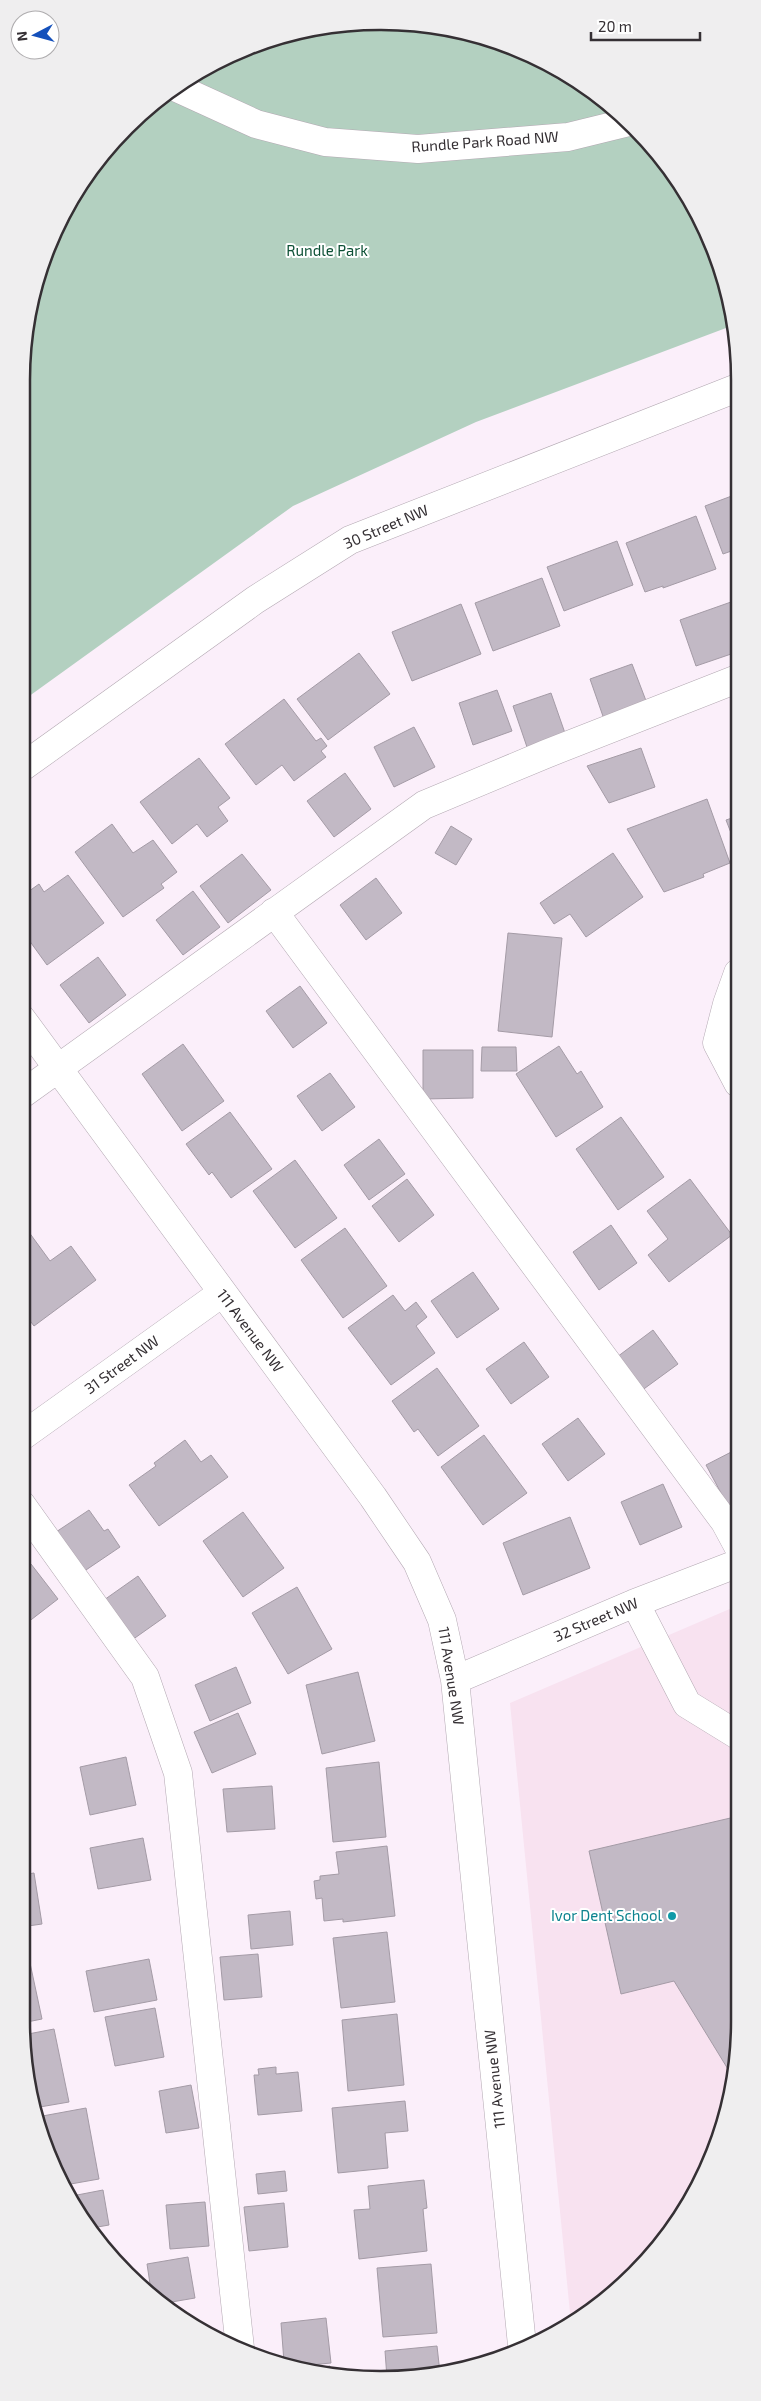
<svg xmlns="http://www.w3.org/2000/svg" width="761" height="2401" viewBox="0 0 761 2401" font-family="'Exo 2',sans-serif">
	<style>
		.education { fill: #f8e2f0 }
		.green { fill: #b3d0c0 }
		.building { fill: #c2b9c5; stroke: #a49ba6 }
		.lines { fill: none; stroke-linecap: round; stroke-linejoin: round }
		.minor-casing { stroke: #b3a8b2; stroke-width: 29 }
		.minor { stroke: #fff; stroke-width: 28 }
		.culture-dot { fill: #0f9aa8; stroke: #fff; stroke-width: 2 }
		.labels { text-anchor: middle; stroke-width: 4; stroke-linejoin: round; paint-order: stroke }
		.street-label { font-size: 15px; fill: #353034; stroke: #fff }
		.park-label { font-size: 15px; fill: #0c5035; stroke: #fff }
		.culture-label { font-size: 15px; fill: #0d838f; stroke: #fff; text-anchor: end }
		.rim { fill: none; stroke: #353034; stroke-width: 2.5 }
	</style>
	<rect width="100%" height="100%" fill="#fbeffa"/>
	<path class="education" d="M739 1605 740 2020 733 2091 713 2158 679 2220 635 2274 580 2319 571 2323 510 1703Z"/>
	<path class="green" d="M381 21 451 28 560 69 650 143 703 222 734 325 476 422 293 506 21 702V381L28 310 49 243 82 181 127 126 181 82 243 48 311 28Z"/>
	<path class="building" d="M737 494V549L723 554 705 506Z
		M696 516 716 569 663 588V586L645 592 626 543Z
		M617 541 633 585 564 611 547 567Z
		M542 578 560 626 493 651 475 603Z
		M731 602 737 620V652L696 666 680 620Z
		M461 604 481 654 412 681 392 632Z
		M359 653 390 694 328 740 297 699Z
		M632 664 648 706 605 722 590 679Z
		M497 690 512 731 473 745 459 703Z
		M551 693 566 736 528 750 513 706Z
		M284 699 316 741 321 738 327 746 321 751 326 757 294 781 282 765 256 785 225 744Z
		M414 727 435 767 394 787 374 747Z
		M641 748 655 787 609 803 587 766Z
		M199 758 230 798 218 807 228 821 207 837 197 824 172 844 140 802Z
		M345 773 371 809 334 837 307 801Z
		M707 799 730 863 703 874 704 877 664 892 627 829Z
		M738 816V851L726 820Z
		M112 824 133 853 153 840 177 872 161 884 164 888 123 917 75 852Z
		M451 826 472 839 456 865 435 853Z
		M613 853 643 897 586 937 570 914 554 924 540 903Z
		M242 854 271 890 228 923 200 886Z
		M68 875 104 923 47 965 21 929V897L39 884 44 892Z
		M376 878 402 913 366 940 340 905Z
		M193 891 220 927 183 955 156 920Z
		M508 933 562 938 552 1037 498 1031Z
		M98 957 126 995 89 1023 60 985Z
		M300 986 327 1023 293 1048 266 1011Z
		M183 1044 224 1101 182 1131 142 1074Z
		M559 1046 577 1074 581 1071 603 1107 556 1137 516 1074Z
		M482 1047H516L517 1071H481Z
		M423 1050H473V1098L423 1099Z
		M330 1073 355 1107 322 1131 297 1096Z
		M230 1112 272 1169 231 1198 212 1172 209 1175 186 1144Z
		M621 1117 664 1177 618 1210 576 1149Z
		M379 1139 405 1174 369 1200 344 1165Z
		M295 1160 337 1218 295 1248 253 1191Z
		M407 1179 434 1215 399 1242 372 1206Z
		M690 1179 732 1235 669 1282 648 1255 668 1239 647 1211Z
		M23 1224 50 1261 71 1246 96 1280 34 1326 21 1309V1226Z
		M611 1225 637 1263 599 1290 573 1252Z
		M345 1228 387 1286 343 1318 301 1260Z
		M473 1272 499 1309 457 1338 431 1301Z
		M393 1295 405 1311 416 1302 427 1317 416 1326 435 1353 391 1385 348 1328Z
		M653 1330 678 1364 641 1391 617 1357Z
		M524 1342 549 1377 511 1404 486 1369Z
		M437 1368 479 1426 438 1456 418 1429 414 1432 392 1401Z
		M578 1418 605 1454 568 1481 542 1444Z
		M484 1435 527 1493 483 1525 441 1467Z
		M185 1440 201 1462 211 1455 228 1477 159 1526 129 1485 156 1466 154 1463Z
		M739 1448V1503L729 1508 706 1465Z
		M663 1484 682 1527 640 1545 621 1502Z
		M89 1510 104 1531 108 1529 120 1547 83 1572 56 1532Z
		M243 1512 284 1568 243 1597 203 1541Z
		M570 1517 590 1568 523 1595 503 1543Z
		M31 1564 58 1599 23 1626 21 1571Z
		M138 1576 166 1616 132 1640 104 1600Z
		M297 1587 332 1649 288 1674 252 1613Z
		M236 1667 251 1703 210 1721 195 1685Z
		M358 1672 375 1741 322 1754 306 1685Z
		M238 1713 256 1754 212 1773 194 1732Z
		M126 1757 136 1805 90 1815 80 1767Z
		M379 1762 386 1837 333 1842 326 1768Z
		M272 1786 275 1829 227 1832 223 1789Z
		M739 1816 740 2020 734 2079 674 1981 621 1994 589 1851Z
		M143 1838 151 1880 98 1889 90 1848Z
		M387 1846 395 1916 343 1922V1919L324 1921 322 1898 316 1899 314 1881 320 1880V1876L339 1874 336 1852Z
		M34 1873 42 1924 21 1927V1875Z
		M290 1911 293 1945 251 1949 248 1915Z
		M387 1932 395 2002 341 2008 333 1938Z
		M27 1949 42 2019 22 2023 21 1951Z
		M258 1954 262 1997 224 2000 220 1957Z
		M149 1959 157 2000 94 2012 86 1971Z
		M155 2008 164 2057 115 2066 105 2017Z
		M397 2014 404 2085 348 2091 342 2020Z
		M54 2029 69 2102 34 2108 28 2090 23 2035Z
		M276 2067V2074L298 2072 302 2111 258 2115 254 2075H259L258 2069Z
		M191 2085 199 2128 166 2133 159 2091Z
		M405 2101 408 2131 385 2133 388 2168 338 2173 332 2108Z
		M86 2108 99 2179 65 2185 48 2158 37 2117Z
		M285 2171 287 2191 258 2194 256 2174Z
		M424 2180 427 2208 423 2209 427 2251 359 2259 354 2210 370 2209 368 2186Z
		M103 2190 109 2225 92 2228 72 2196Z
		M205 2202 209 2246 170 2249 166 2205Z
		M284 2203 288 2247 249 2251 244 2207Z
		M188 2257 195 2298 160 2304 152 2297 147 2264Z
		M431 2264 437 2333 383 2337 377 2268Z
		M326 2318 331 2363 299 2366 284 2362 281 2323Z
		M437 2346 440 2373 404 2379 387 2378 385 2351Z
		M330 2366 331 2376 307 2369Z"/>
	<g class="lines">
		<defs>
			<path id="minor" d="M175 87 256 124 325 142 418 149 568 137 625 123
				M21 768 255 600 350 540 737 388
				M274 912 725 1522 739 1548
				M738 973 727 1004 717 1043 738 1083
				M21 1018 373 1497 417 1562 442 1620 455 1680 522 2345
				M21 1095 424 805 546 754 737 679
				M21 1437 222 1293
				M21 1504 145 1677 178 1773 240 2348
				M635 1603 687 1704 739 1736
				M455 1680 635 1603 739 1563"/>
		</defs>
		<use href="#minor" class="minor-casing"/>
		<use href="#minor" class="minor"/>
	</g>
	<circle class="culture-dot" cx="672" cy="1916" r="5"/>
	<g class="labels">
		<g class="street-label">
			<text transform="translate(485 142) rotate(-4)" y="5">Rundle Park Road NW</text>
			<text transform="translate(386 527) rotate(-23)" y="5">30 Street NW</text>
			<text transform="translate(250 1331) rotate(53)" y="5">111 Avenue NW</text>
			<text transform="translate(122 1365) rotate(-36)" y="5">31 Street NW</text>
			<text transform="translate(596 1620) rotate(-23)" y="5">32 Street NW</text>
			<text transform="translate(451 1676) rotate(81)" y="5">111 Avenue NW</text>
			<text transform="translate(495 2079) rotate(-96)" y="5">111 Avenue NW</text>
		</g>
		<g class="park-label">
			<text x="327" y="256">Rundle Park</text>
		</g>
		<g class="culture-label">
			<text x="662" y="1921">Ivor Dent School</text>
		</g>
	</g>
	<path d="M0 0H761V2401H0ZM380 30H381A350 350 0 0 1 731 380V2021A350 350 0 0 1 381 2371H380A350 350 0 0 1 30 2021V380A350 350 0 0 1 380 30Z" fill="#efeeef" fill-rule="evenodd"/>
	<path class="rim" d="M380 30H381A350 350 0 0 1 731 380V2021A350 350 0 0 1 381 2371H380A350 350 0 0 1 30 2021V380A350 350 0 0 1 380 30Z"/>
	<g transform="translate(35 35) rotate(264)"><circle r="24" fill="#ffffff" stroke="#aeacae"/>
	<path d="M0-4L9 19L0 12L-9 19Z" fill="#1450bb"/>
	<text y="-8" font-size="14" font-weight="bold" text-anchor="middle" fill="#353034">N</text>
	</g>
	<path d="M591 32v8h109v-8" fill="none" stroke="#353034" stroke-width="2.5"/>
	<text x="598" y="32" font-size="15" fill="#353034" stroke="#ffffff" stroke-width="4" paint-order="stroke">20 m</text>
</svg>
